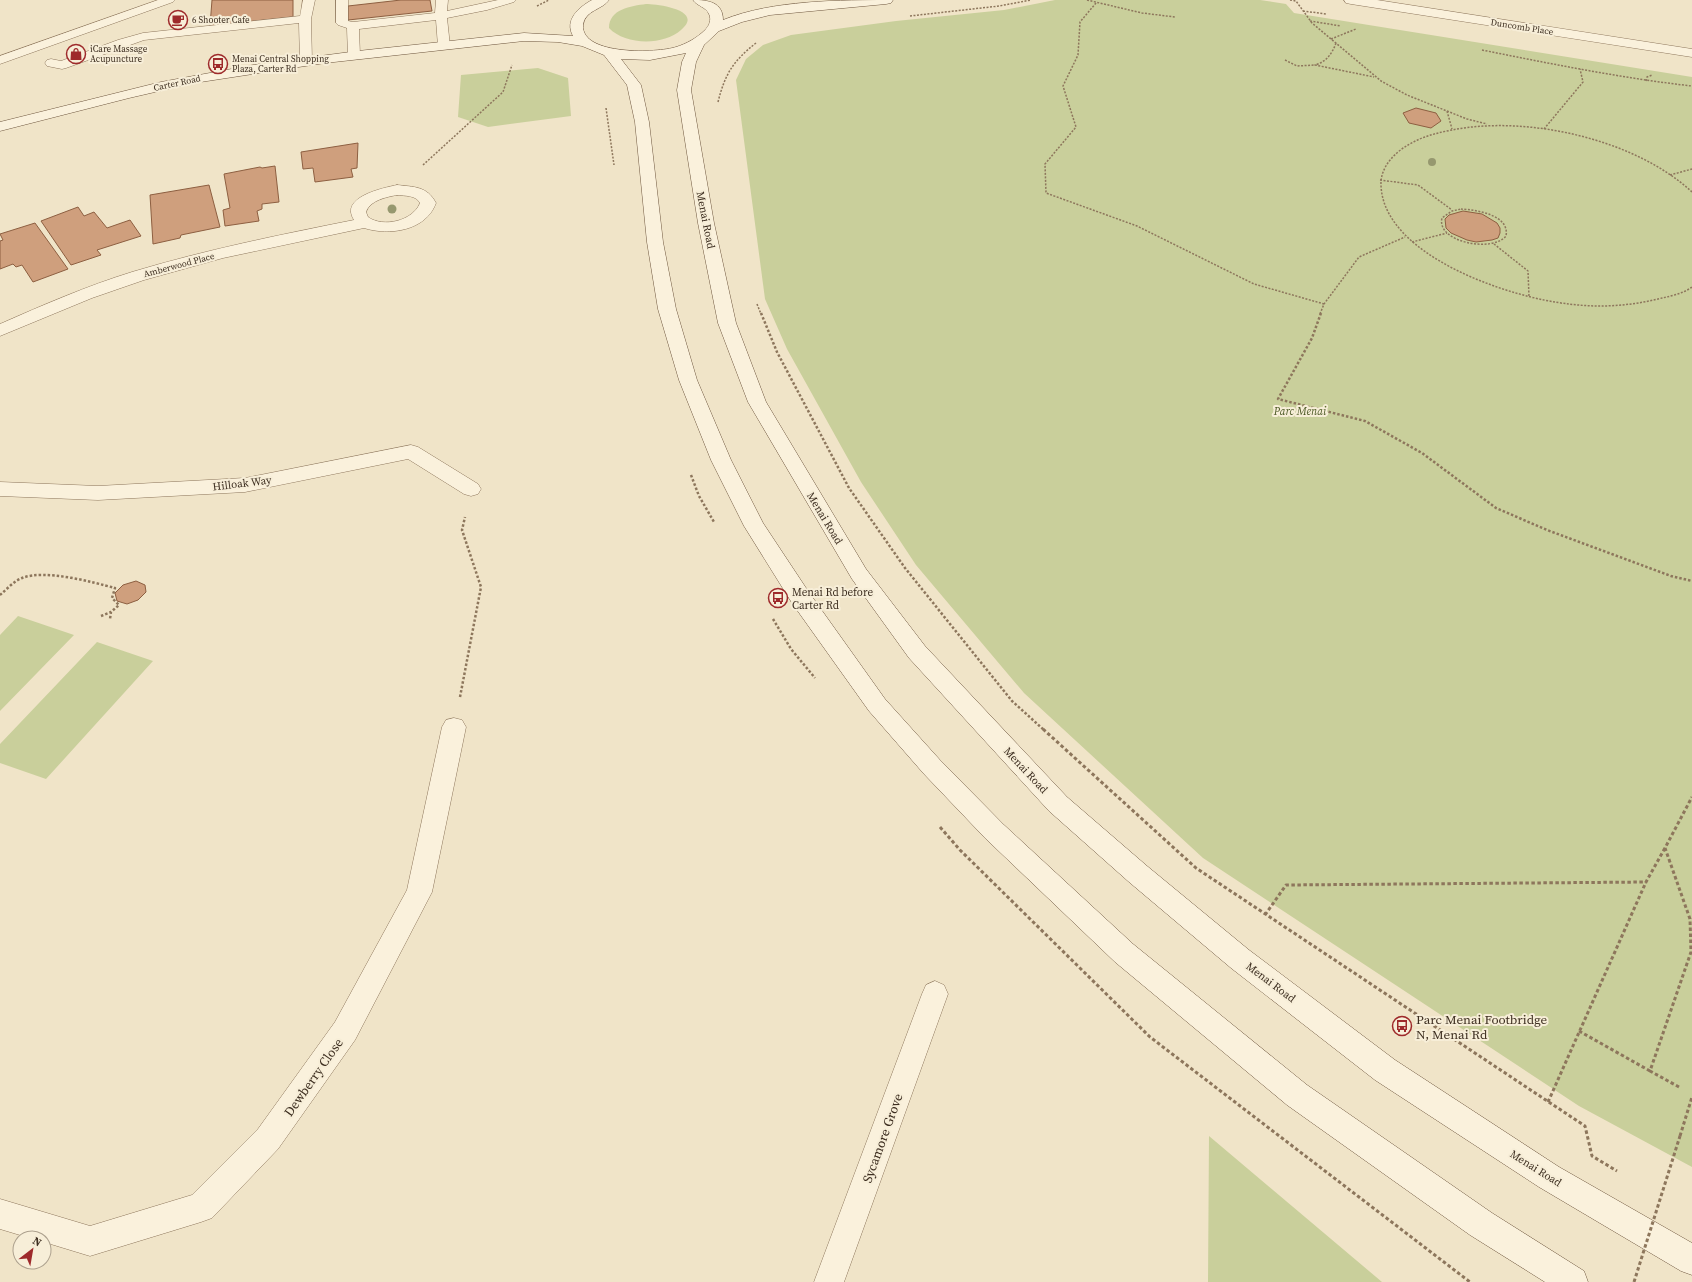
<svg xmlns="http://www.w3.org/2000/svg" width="1692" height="1282" viewBox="0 0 1692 1282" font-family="'Source Serif 4',serif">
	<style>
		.green { fill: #c9cf9b }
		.building { fill: #cf9f7d; stroke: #8d5f41 }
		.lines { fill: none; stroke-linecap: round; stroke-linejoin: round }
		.lane-casing { stroke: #8d765c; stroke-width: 1 }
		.street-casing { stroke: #8d765c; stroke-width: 1 }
		.secondary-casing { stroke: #6f573f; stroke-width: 1 }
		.path-far2 { stroke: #8d765c; stroke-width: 1.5; stroke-dasharray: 2 1.5; stroke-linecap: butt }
		.path-far1 { stroke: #8d765c; stroke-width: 2.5; stroke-dasharray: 2.5 2; stroke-linecap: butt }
		.path { stroke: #8d765c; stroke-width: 3; stroke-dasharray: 3.5 2.5; stroke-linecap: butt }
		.lane { fill: #faf1dc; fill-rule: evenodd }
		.street { fill: #faf1dc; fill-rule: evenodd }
		.secondary { fill: #faf1dc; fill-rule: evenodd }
		.path-bridge { stroke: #8d765c; stroke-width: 3; stroke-dasharray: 3.5 2.5; stroke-linecap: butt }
		.tree { fill: #96986f }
		.labels { text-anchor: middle; stroke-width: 4; stroke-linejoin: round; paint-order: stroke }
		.far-poi-label { font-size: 9px; fill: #3d2e20; stroke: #f7eed8; text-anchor: start }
		.far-street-label { font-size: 9px; fill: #3d2e20; stroke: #f7eed8 }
		.street-label { font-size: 11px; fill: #3d2e20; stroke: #f7eed8 }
		.park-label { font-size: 11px; font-style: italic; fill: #4d5a26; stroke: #f7eed8 }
		.poi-label { font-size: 11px; fill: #3d2e20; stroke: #f7eed8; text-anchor: start }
		.near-poi-label { font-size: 13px; fill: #3d2e20; stroke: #f7eed8; text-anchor: start }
		.near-street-label { font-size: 13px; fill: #3d2e20; stroke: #f7eed8 }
	</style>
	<rect width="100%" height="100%" fill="#f0e4c8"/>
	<path class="green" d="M1055 0H1260L1286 4 1294 13 1692 77V1167L1579 1106 1203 858 1024 693 916 565 861 482 787 349 765 299 736 80 746 59 763 45 791 35 896 21 1004 10Z
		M646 4C657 4 705 10 681 30 663 46 625 45 609 28 609 9 631 6 646 4Z
		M538 68 568 78 571 116 488 127 458 117 461 75Z
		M18 616 74 635 0 711V635Z
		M97 642 153 661 46 779 0 763V744Z
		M1209 1136 1382 1282H1208Z"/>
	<path class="building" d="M212 0H293V17L210 26Z
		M401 0H430L432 11 348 20V6Z
		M1416 108 1436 113 1441 121 1431 128 1409 123 1403 113Z
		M358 143 357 168 351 169 353 177 315 182 313 168 303 169 301 152Z
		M275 166 279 202 262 204V209L257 211 259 221 225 226 223 210 230 208 224 174 260 167 262 168Z
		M209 185 220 227 181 235 180 238 153 244 150 195Z
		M78 207 84 216 94 212 107 228 130 220 141 236 97 250 101 255 71 265 41 221Z
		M1463 211 1482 214 1497 223 1500 228V233L1498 238 1492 240 1476 242 1467 240 1451 233 1446 228 1445 219 1449 215Z
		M35 223 68 269 33 282 22 265 16 267 13 264 0 269V241L3 240 0 234Z
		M136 581 145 585 146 592 138 600 127 604 117 601 115 593 123 585Z"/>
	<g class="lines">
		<defs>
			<path id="lane" d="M158 0H175L173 2 0 64V56Z
				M303 0H315L311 19 312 62 310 65H302L300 62 299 23 144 40 66 68 62 69 47 66 45 63 47 60 51 59 61 61 118 40 143 33 300 16Z
				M336 0H348V21L353 22 435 13 436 0H448L447 11 498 0H516L514 2 487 10 447 18 450 46 448 49H440L438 46 436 20 359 29 360 56 358 59H350L348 56 347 28 338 25 336 23Z"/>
			<path id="street" d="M1344 0H1377L1692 49V57L1351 4 1346 3Z
				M397 185C414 187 427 186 436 203 426 231 389 236 364 228L223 258 144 280 92 298 0 336V324C43 305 87 286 132 272 205 250 279 235 354 220 339 197 383 188 397 185ZM397 195C405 196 416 195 420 203 413 221 383 228 368 217L366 212C370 200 387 197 397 195Z
				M411 445 418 447 478 484 481 489 478 494 471 496 464 494 408 459 245 492 98 500 0 496V482L98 486 245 478Z
				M454 718 462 720 466 727 432 892 355 1040 278 1149 212 1218 201 1222 90 1256 44 1242V1238H30L0 1229V1199L90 1226 192 1195 258 1129 335 1022 407 890 442 727 446 720Z
				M935 981 944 985 948 994 844 1282H814L922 994 926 985Z"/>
			<path id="secondary" d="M592 0H609C602 10 585 10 583 25 581 56 658 53 676 47 686 44 697 38 705 30 709 26 712 20 709 14 706 7 697 6 693 0 708 0 723 2 723 20 772 0 841 0 893 0L891 3 886 4 770 15 742 22 719 31 704 45 696 62 691 90 714 223 736 323 766 402 866 569 925 646 1067 797 1147 866 1249 950 1395 1060 1559 1167 1692 1243V1275L1681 1271 1539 1187 1375 1080 1231 968 1129 882 1049 811 909 658 852 579 748 402 718 323 698 223 677 90 682 62 686 53 650 60 621 59 641 85 649 122 663 242 676 309 697 380 731 460 763 523 808 591 885 699 940 760 1003 824 1133 944 1307 1085 1492 1213 1584 1271 1588 1282H1545L1470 1235 1287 1105 1115 962 985 838 924 774 869 711 792 603 744 526 711 460 679 380 658 309 647 242 635 122 627 85 604 55 582 46 558 42 524 41 325 63 194 83 129 98 0 131V122L161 82 259 64 358 51 524 33 573 36C564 20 579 7 592 0Z"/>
		</defs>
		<use href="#lane" class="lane-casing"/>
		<use href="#street" class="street-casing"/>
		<use href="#secondary" class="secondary-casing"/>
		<path class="path-far2" d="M1087 0 1142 13 1175 17
			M1290 0 1296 1 1312 23 1381 81 1407 95 1467 119 1487 124
			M1096 3 1080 22 1078 55 1063 86 1076 127 1045 164 1046 193 1137 226 1254 284 1324 304
			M537 6 549 0
			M1303 11 1326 14
			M910 16 999 6 1031 0
			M1310 21 1341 26
			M1331 39 1356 29
			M1336 43C1332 54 1326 62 1315 65L1374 77
			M1482 50C1552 64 1621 78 1692 86
			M1285 60 1297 66 1315 65
			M1646 81 1647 77 1652 75
			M718 102C725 74 733 61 756 43
			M606 108 614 165
			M1447 111 1452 129
			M1544 129 1583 82 1580 69
			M423 165 503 92 512 65
			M1670 175 1692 169
			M1380 180 1418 185 1452 210
			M1692 192C1635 139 1527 115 1452 130 1436 133 1421 137 1408 145 1394 153 1380 168 1381 185 1383 256 1511 298 1569 304 1600 308 1631 306 1662 298 1672 296 1684 293 1692 287
			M1461 209C1477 210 1510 215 1506 236 1492 253 1436 242 1442 218L1452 211Z
			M1412 242 1447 233
			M1494 244 1528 271 1529 297
			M757 304 761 314
			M1320 314 1324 304 1359 257 1405 237"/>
		<path class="path-far1" d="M761 313 777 352 849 488 905 568 1012 701 1044 730
			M1321 313 1312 338 1278 399 1365 421 1422 453 1496 508 1547 530 1671 576 1692 581
			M691 475 699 496 714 522
			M0 595C7 589 14 581 22 578 45 569 92 582 115 588L112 598 119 605 111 612 110 619
			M101 616 111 612
			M773 619 791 649 815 678
			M460 697 481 587 462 530 465 517"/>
		<path class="path" d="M1043 729 1196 868 1585 1126 1592 1156 1617 1171
			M940 827 960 850 1150 1037 1470 1282
			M1265 915 1286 885 1646 882
			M1579 1031 1650 1071
			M1679 1087 1650 1071 1691 952 1690 919 1665 848 1692 797
			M1548 1102 1646 882 1665 848
			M1680 1136 1692 1097"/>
		<use href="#lane" class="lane"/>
		<use href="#street" class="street"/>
		<use href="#secondary" class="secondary"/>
		<path class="path-bridge" d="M1634 1282 1680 1136"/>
	</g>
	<g class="tree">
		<circle cx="1432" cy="162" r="4"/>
		<circle cx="392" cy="209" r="4.5"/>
	</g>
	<defs>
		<symbol id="cafe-ring" viewBox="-11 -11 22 22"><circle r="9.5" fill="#f7eed8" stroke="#9e2a2b" stroke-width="1.5"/><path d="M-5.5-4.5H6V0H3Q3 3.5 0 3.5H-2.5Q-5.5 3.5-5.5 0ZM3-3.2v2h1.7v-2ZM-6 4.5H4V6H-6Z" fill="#9e2a2b"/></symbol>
		<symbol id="shop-ring" viewBox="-11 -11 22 22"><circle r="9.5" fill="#f7eed8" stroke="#9e2a2b" stroke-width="1.5"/><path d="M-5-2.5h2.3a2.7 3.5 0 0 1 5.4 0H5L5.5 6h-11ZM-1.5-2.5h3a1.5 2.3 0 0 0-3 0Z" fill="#9e2a2b"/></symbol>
		<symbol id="bus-ring" viewBox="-11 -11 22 22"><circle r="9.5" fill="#f7eed8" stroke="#9e2a2b" stroke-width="1.5"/><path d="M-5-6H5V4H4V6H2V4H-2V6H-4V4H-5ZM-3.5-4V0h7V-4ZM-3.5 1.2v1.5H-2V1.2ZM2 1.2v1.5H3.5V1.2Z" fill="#9e2a2b"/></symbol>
	</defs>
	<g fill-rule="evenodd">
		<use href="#cafe-ring" x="167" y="9" width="22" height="22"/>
		<use href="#shop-ring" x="65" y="43" width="22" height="22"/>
		<use href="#bus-ring" x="207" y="53" width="22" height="22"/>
		<use href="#bus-ring" x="767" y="587" width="22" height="22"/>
		<use href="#bus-ring" x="1391" y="1015" width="22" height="22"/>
	</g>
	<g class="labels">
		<g class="far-poi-label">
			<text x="192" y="23">6 Shooter Cafe</text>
			<text x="90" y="52">iCare Massage<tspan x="90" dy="10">Acupuncture</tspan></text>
			<text x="232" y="62">Menai Central Shopping<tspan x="232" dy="10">Plaza, Carter Rd</tspan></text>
		</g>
		<g class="far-street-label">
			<text transform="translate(1522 27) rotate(9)" y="3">Duncomb Place</text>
			<text transform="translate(177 83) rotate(-12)" y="3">Carter Road</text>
			<text transform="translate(179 265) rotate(-15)" y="3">Amberwood Place</text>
		</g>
		<g class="street-label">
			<text transform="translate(706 220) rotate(79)" y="4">Menai Road</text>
			<text transform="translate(242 483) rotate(-7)" y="4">Hilloak Way</text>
			<text transform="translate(825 518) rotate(59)" y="4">Menai Road</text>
			<text transform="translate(1026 770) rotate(47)" y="4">Menai Road</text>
			<text transform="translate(1271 982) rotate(37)" y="4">Menai Road</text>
			<text transform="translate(1536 1168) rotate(32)" y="4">Menai Road</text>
		</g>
		<g class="park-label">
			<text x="1300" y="415">Parc Menai</text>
		</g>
		<g class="poi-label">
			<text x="792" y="596">Menai Rd before<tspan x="792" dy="13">Carter Rd</tspan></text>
		</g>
		<g class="near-poi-label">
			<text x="1416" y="1024">Parc Menai Footbridge<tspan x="1416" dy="15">N, Menai Rd</tspan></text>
		</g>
		<g class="near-street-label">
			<text transform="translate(313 1077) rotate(-55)" y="5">Dewberry Close</text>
			<text transform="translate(882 1138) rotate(-70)" y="5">Sycamore Grove</text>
		</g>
	</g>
	<g transform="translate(32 1250) rotate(31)"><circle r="19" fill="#f7eed8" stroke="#ada18e"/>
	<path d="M0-3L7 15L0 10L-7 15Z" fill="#9e2a2b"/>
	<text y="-6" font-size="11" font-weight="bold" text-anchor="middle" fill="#3d2e20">N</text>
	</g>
</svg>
